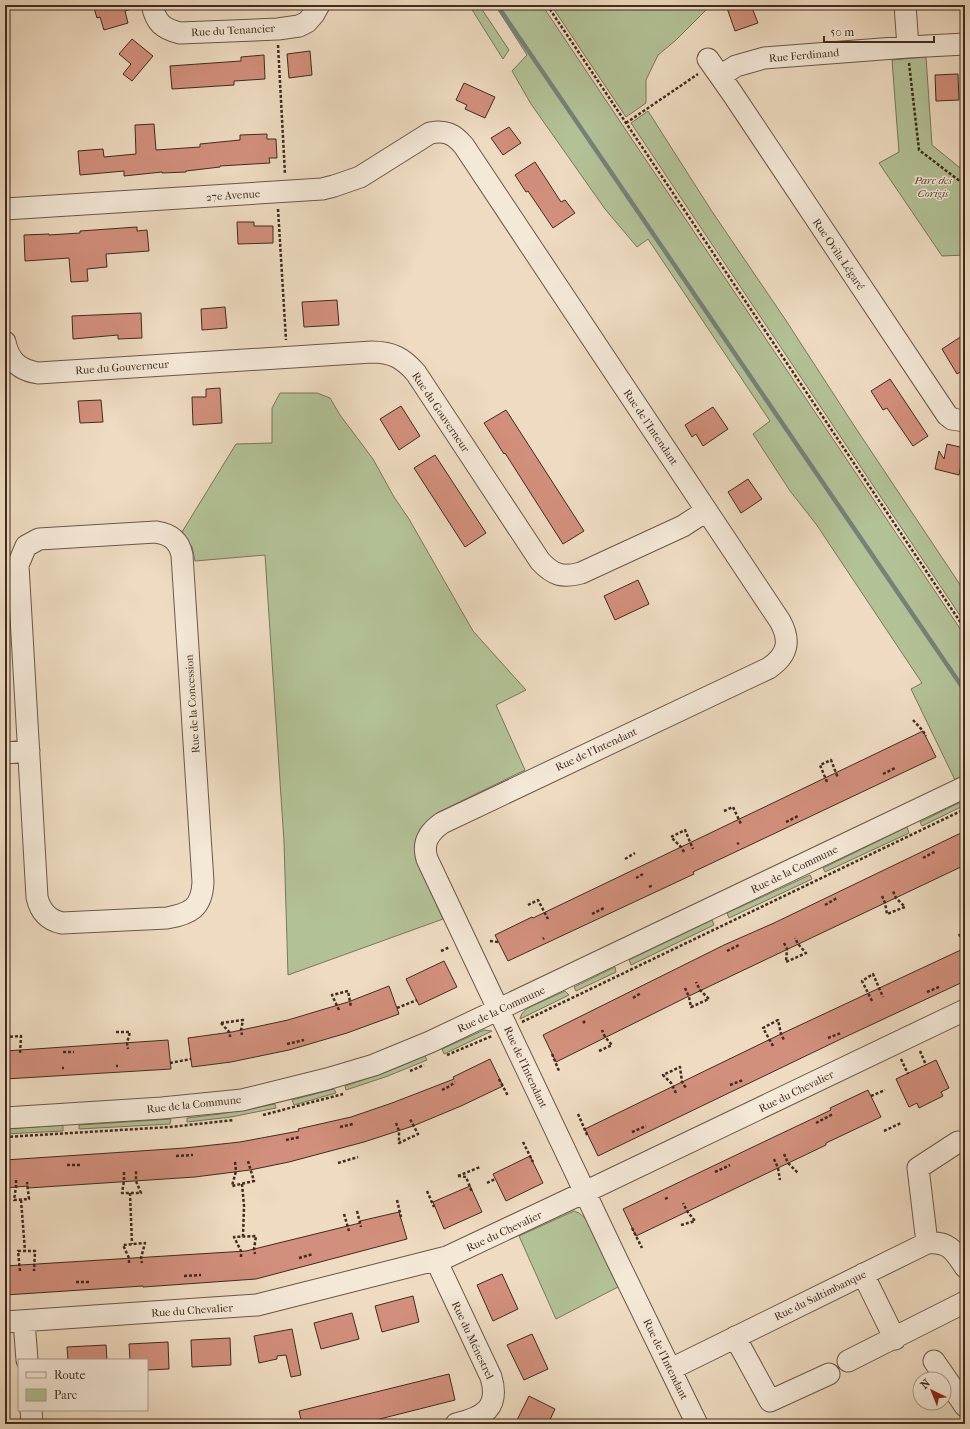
<svg xmlns="http://www.w3.org/2000/svg" width="970" height="1429" viewBox="0 0 970 1429" font-family="'IM FELL French Canon',serif">
	<style>
		.green { fill: #b3c197; stroke: #7a765b }
		.lines { fill: none; stroke-linecap: round; stroke-linejoin: round }
		.stream { stroke: #768178; stroke-width: 4.5 }
		.building { fill: #d28f7d; stroke: #412b1f }
		.minor-casing { stroke: #6c5748; stroke-width: 23 }
		.path { stroke: #412b1f; stroke-width: 2.5; stroke-dasharray: 3 2; stroke-linecap: butt }
		.minor { stroke: #f4e8d7; stroke-width: 21 }
		.labels { text-anchor: middle; stroke-width: 3; stroke-linejoin: round; paint-order: stroke }
		.street-label { font-size: 11px; fill: #412b1f; stroke: #f4e8d7 }
		.park-label { font-size: 11px; font-style: italic; fill: #584937; stroke: #f4e8d7 }
	</style>
	<rect width="100%" height="100%" fill="#eedbc1"/>
	<filter id="stains"><feTurbulence type="fractalNoise" baseFrequency=".005" numOctaves="4"/><feColorMatrix values="0 0 0 0 .2 0 0 0 0 .09 0 0 0 0 .02 0 0 0 .5 -.17"/></filter>
	<radialGradient id="worn" r=".72"><stop offset=".6" stop-color="#630" stop-opacity="0"/><stop offset="1" stop-color="#630" stop-opacity=".3"/></radialGradient>
	<path class="green" d="M469 5H479L509 50 503 59Z
		M495 5H542L965 636V775L955 780 911 689 922 683 816 524 790 491 753 434 770 421 648 239 637 247 605 209 531 104 512 71 527 55Z
		M551 5H711L676 40 658 55 646 80V103L626 117Z
		M926 57 932 145 965 172V255L942 256 879 163 899 152 892 60Z
		M648 111 711 210 785 319 853 424 965 592V623L631 123Z
		M280 393H317L330 398 340 415 373 459 394 497 409 519 473 631 526 690 496 705 525 770 439 812C419 825 411 838 417 862L443 919 288 975 284 842 265 555 195 561 192 547 182 532 236 444 272 443V408Z
		M965 800V805L922 826 920 822Z
		M907 827 909 833 825 872 823 868Z
		M810 875 812 879 729 918 727 913Z
		M712 920 714 925 631 965 629 960Z
		M615 967 616 972 576 991 574 987Z
		M565 991 569 995 520 1019C521 1013 525 1010 530 1007Z
		M484 1030 492 1031 444 1054 442 1049Z
		M425 1056 427 1060 388 1076 346 1090 345 1086 386 1072Z
		M334 1089 336 1093 294 1105 292 1100Z
		M275 1104 276 1108 231 1117 187 1122V1118L220 1114Z
		M171 1119 170 1124 79 1129V1125Z
		M63 1125V1131L5 1134V1129Z
		M574 1211 579 1213 586 1219 618 1287 556 1319 519 1236Z"/>
	<g class="lines">
		<path class="stream" d="M497 5 965 691"/>
	</g>
	<path class="building" d="M93 5H131V9L125 11 128 23 104 30 100 17 97 18Z
		M735 5H751L758 23 735 31 727 8Z
		M132 39 153 56 132 81 123 74 131 64 119 54Z
		M310 51 312 75 289 78 287 54Z
		M264 55 265 79 234 81V85L172 89 170 66 241 61V57Z
		M958 74 959 100 936 101 935 75Z
		M464 83 495 97 485 118 465 109 467 105 456 100Z
		M154 124 156 150 200 147V144L240 140V135L267 134V139H276L277 158H269L270 163 220 166V167L186 171V172L162 173V172L124 176V171L80 175 78 151 103 149 104 157 136 154 135 125Z
		M509 127 521 143 503 155 491 138Z
		M535 162 561 202 565 200 575 213 553 228 528 191 526 192 515 175Z
		M237 222H254V226H273V243L238 244Z
		M137 227V231L147 230 149 251 106 254 107 267 87 269 88 281 71 282 69 258 25 261 24 235 49 234V235L80 233V231Z
		M337 300 339 325 304 327 302 302Z
		M225 307 227 328 202 330 201 309Z
		M141 313 142 338 118 339V335L73 339 72 316Z
		M965 334V369L957 374 942 349Z
		M890 379 928 436 913 446 887 408 883 410 871 391Z
		M220 388 222 423 193 425 192 397H206V389Z
		M101 400 103 422 80 423 78 401Z
		M401 406 420 436 399 450 380 419Z
		M713 407 728 429 703 446 696 434 692 437 685 425Z
		M506 410 584 531 563 544 505 453 504 454 484 423Z
		M947 444 964 448 959 475 935 469 939 451 944 459Z
		M435 455 486 533 465 547 414 468Z
		M748 479 762 499 741 513 728 492Z
		M638 580 649 604 615 620 604 596Z
		M923 731 936 757 693 872 694 874 508 961 495 935 532 917 533 918Z
		M965 831V865L689 996 556 1062 543 1035 724 945 774 923Z
		M965 948V981L843 1038 598 1156 585 1129 781 1034Z
		M444 961 457 987 419 1005 406 979Z
		M389 986 399 1014 347 1033 289 1050 231 1062 192 1067 188 1038 232 1032 288 1020 348 1002Z
		M168 1040 171 1069 5 1079V1051Z
		M490 1059 503 1086 461 1106 413 1126 364 1142 289 1162 250 1170 195 1177 28 1188V1186L5 1188V1160L185 1148 240 1142 299 1131 298 1129 351 1117 392 1103 454 1079 453 1077Z
		M936 1060 949 1088 941 1092 943 1096 919 1108 917 1103 909 1107 896 1079Z
		M868 1090 881 1117 826 1143V1145L778 1168 636 1236 623 1209 776 1136 831 1110 830 1108Z
		M530 1156 543 1183 506 1201 493 1174Z
		M470 1186 482 1212 444 1229 433 1202Z
		M399 1212 407 1239 256 1279 143 1287V1286L5 1295V1266L246 1251 360 1223V1221Z
		M502 1274 518 1309 493 1321 477 1285Z
		M413 1296 419 1322 382 1332 375 1306Z
		M352 1313 359 1339 321 1349 314 1323Z
		M292 1329 301 1375 291 1377 286 1355 277 1356V1359L259 1363 254 1336Z
		M532 1334 548 1369 524 1380 507 1345Z
		M230 1338 231 1365 192 1367 191 1340Z
		M168 1342 169 1369 147 1370V1360H130L129 1344Z
		M106 1345 107 1360H68L67 1347Z
		M449 1374 455 1400 360 1424H302L299 1411Z
		M529 1396 555 1409 548 1424H515Z"/>
	<g class="lines">
		<defs>
			<path id="minor" d="M152 5C156 23 163 29 180 33L278 29 299 26 307 22 314 14 319 5
				M905 5 908 47
				M708 59 732 93 947 415 952 419 965 421
				M720 76 736 66 764 58 908 47 965 44
				M5 209 322 189 334 186 360 177 430 133C446 130 454 134 464 146L780 621C791 641 788 655 769 668L442 823C429 832 422 843 427 859L617 1260 697 1424
				M5 342C9 361 19 370 38 373L372 352C392 352 403 358 416 373L540 561C553 575 562 578 581 573L683 526 706 511
				M156 532C170 534 179 541 182 555L203 882C202 908 190 914 167 918L62 923C48 920 40 911 37 897L18 565 26 546 39 539Z
				M5 753 29 751
				M5 1118 162 1108 242 1100 327 1079 374 1065 430 1042 965 787
				M927 1243 918 1168 958 1142
				M436 1260 491 1377C500 1408 484 1417 456 1424
				M863 1274 895 1339
				M24 1321 27 1360
				M5 1322 257 1305 447 1257 585 1192 965 1010
				M735 1337 770 1401 829 1374
				M848 1361 965 1302
				M934 1361 965 1406
				M671 1369 927 1243C948 1241 954 1250 965 1267
				M31 1410 32 1424"/>
		</defs>
		<use href="#minor" class="minor-casing"/>
		<path class="path" d="M547 5 965 629
			M278 45 285 174
			M909 63 919 150 965 185
			M626 123 698 74
			M278 209 286 340
			M913 720 923 731 926 736
			M883 774 895 768
			M827 782 820 765 831 760 838 778
			M724 811 733 807 741 824
			M786 822 798 816
			M737 844 739 843
			M684 852 681 847 671 837 685 830 693 849
			M923 858 936 851
			M625 859 635 853
			M636 878 643 874
			M649 887 653 885
			M882 896 885 903 887 914 905 907 896 898 893 891
			M528 905 538 900 548 919
			M825 905 837 898
			M592 914 604 908
			M959 934 965 945
			M543 939 544 938
			M490 941 498 942
			M784 943 787 949 786 962 806 953 798 944 795 938
			M441 951 450 947
			M727 951 739 945
			M685 988 689 997 691 1007 709 999 700 990 696 982
			M927 992 939 987
			M633 998 641 993
			M872 1001 862 981 873 974 883 997
			M397 1008 417 1000
			M339 1010 332 995 348 991 351 1007
			M522 1022 965 809
			M221 1023 243 1020 241 1030 242 1035
			M221 1023 230 1033V1037
			M583 1023 585 1021
			M116 1032H130L127 1043 128 1049
			M5 1037 21 1036 20 1054
			M828 1038 841 1033
			M5 1044 8 1049V1054
			M287 1044 304 1040
			M773 1046 763 1028 778 1020 781 1034 784 1040
			M599 1051 612 1045 605 1037 602 1030
			M920 1051 926 1065
			M63 1052H74
			M552 1054 559 1071
			M447 1055 492 1036
			M901 1059 908 1074
			M170 1063 191 1059
			M116 1066H118
			M62 1068H64
			M410 1071 424 1065
			M499 1079 508 1096
			M730 1085 743 1080
			M442 1090 450 1086 455 1082
			M676 1093 671 1083 663 1075 680 1067 682 1082 686 1088
			M871 1096 885 1090
			M578 1114 588 1137
			M263 1115 343 1094
			M396 1123 399 1131V1143L418 1134 410 1119
			M816 1123 833 1114
			M340 1127 353 1124
			M884 1131 901 1123
			M632 1132 646 1126
			M5 1137 170 1127 234 1120
			M286 1140 300 1137
			M523 1142 533 1162
			M784 1154 788 1163 798 1173
			M176 1156 193 1155
			M774 1159 778 1168 780 1180
			M235 1162 236 1171 232 1186 254 1181 248 1161
			M338 1163 358 1157
			M67 1165H82
			M124 1172V1181L122 1193H141L136 1181V1171
			M715 1172 730 1165
			M458 1176 480 1167
			M458 1176 466 1177 472 1192
			M16 1180V1187L14 1200 29 1199 27 1182
			M487 1183 495 1179
			M242 1184 244 1206 243 1237
			M427 1191 434 1207
			M130 1193 132 1244
			M665 1199 669 1197
			M21 1200 25 1251
			M397 1200 401 1217
			M357 1211 361 1227
			M344 1214 349 1231
			M681 1225 695 1221 687 1211 683 1203
			M632 1228 642 1248
			M241 1257V1251L234 1237 256 1236 254 1249 255 1254
			M299 1258 313 1254
			M129 1263V1258L123 1245 145 1243 141 1258 142 1263
			M20 1271 18 1251H35L34 1271
			M184 1276 201 1275
			M76 1282H89"/>
		<use href="#minor" class="minor"/>
	</g>
	<g class="labels">
		<g class="street-label">
			<text transform="translate(233 30) rotate(-3)" y="4">Rue du Tenancier</text>
			<text transform="translate(804 55) rotate(-5)" y="4">Rue Ferdinand</text>
			<text transform="translate(233 195) rotate(-4)" y="4">27e Avenue</text>
			<text transform="translate(839 254) rotate(56)" y="4">Rue Ovila-Légaré</text>
			<text transform="translate(122 367) rotate(-4)" y="4">Rue du Gouverneur</text>
			<text transform="translate(441 412) rotate(56)" y="4">Rue du Gouverneur</text>
			<text transform="translate(651 427) rotate(56)" y="4">Rue de l'Intendant</text>
			<text transform="translate(192 704) rotate(-94)" y="4">Rue de la Concession</text>
			<text transform="translate(596 749) rotate(-25)" y="4">Rue de l'Intendant</text>
			<text transform="translate(794 869) rotate(-26)" y="4">Rue de la Commune</text>
			<text transform="translate(501 1009) rotate(-25)" y="4">Rue de la Commune</text>
			<text transform="translate(526 1067) rotate(65)" y="4">Rue de l'Intendant</text>
			<text transform="translate(796 1091) rotate(-26)" y="4">Rue du Chevalier</text>
			<text transform="translate(194 1104) rotate(-6)" y="4">Rue de la Commune</text>
			<text transform="translate(504 1231) rotate(-25)" y="4">Rue du Chevalier</text>
			<text transform="translate(820 1295) rotate(-26)" y="4">Rue du Saltimbanque</text>
			<text transform="translate(192 1310) rotate(-4)" y="4">Rue du Chevalier</text>
			<text transform="translate(473 1340) rotate(65)" y="4">Rue du Ménestrel</text>
			<text transform="translate(666 1359) rotate(64)" y="4">Rue de l'Intendant</text>
		</g>
		<g class="park-label">
			<text x="933" y="184">Parc des<tspan x="933" dy="13">Corigis</tspan></text>
		</g>
	</g>
	<rect width="970" height="1429" fill="none" stroke="#eedbc1" stroke-width="20"/>
	<rect x="6" y="6" width="958" height="1417" fill="none" stroke="#412b1f" stroke-width="2"/>
	<rect x="10" y="10" width="950" height="1409" fill="none" stroke="#412b1f"/>
	<rect x="18" y="1359" width="130" height="52" fill="#f4e8d7" stroke="#ac9c8d"/>
	<rect x="26" y="1372" width="20" height="6" fill="#f4e8d7" stroke="#ac9c8d"/>
	<text x="54" y="1379" font-size="12" fill="#412b1f">Route</text>
	<rect x="26" y="1389" width="20" height="12" fill="#b3c197" stroke="#ac9c8d"/>
	<text x="54" y="1399" font-size="12" fill="#412b1f">Parc</text>
	<g transform="translate(932 1391) rotate(317)"><circle r="19" fill="#f4e8d7" stroke="#ac9c8d"/>
	<path d="M0-3L7 15L0 10L-7 15Z" fill="#8f2418"/>
	<text y="-6" font-size="11" font-weight="bold" text-anchor="middle" fill="#412b1f">N</text>
	</g>
	<path d="M824 36v6h110v-6" fill="none" stroke="#412b1f" stroke-width="2"/>
	<text x="830" y="36" font-size="12" fill="#412b1f" stroke="#f4e8d7" stroke-width="3" paint-order="stroke">50 m</text>
	<rect width="100%" height="100%" filter="url(#stains)"/>
	<rect width="100%" height="100%" fill="url(#worn)"/>
</svg>
